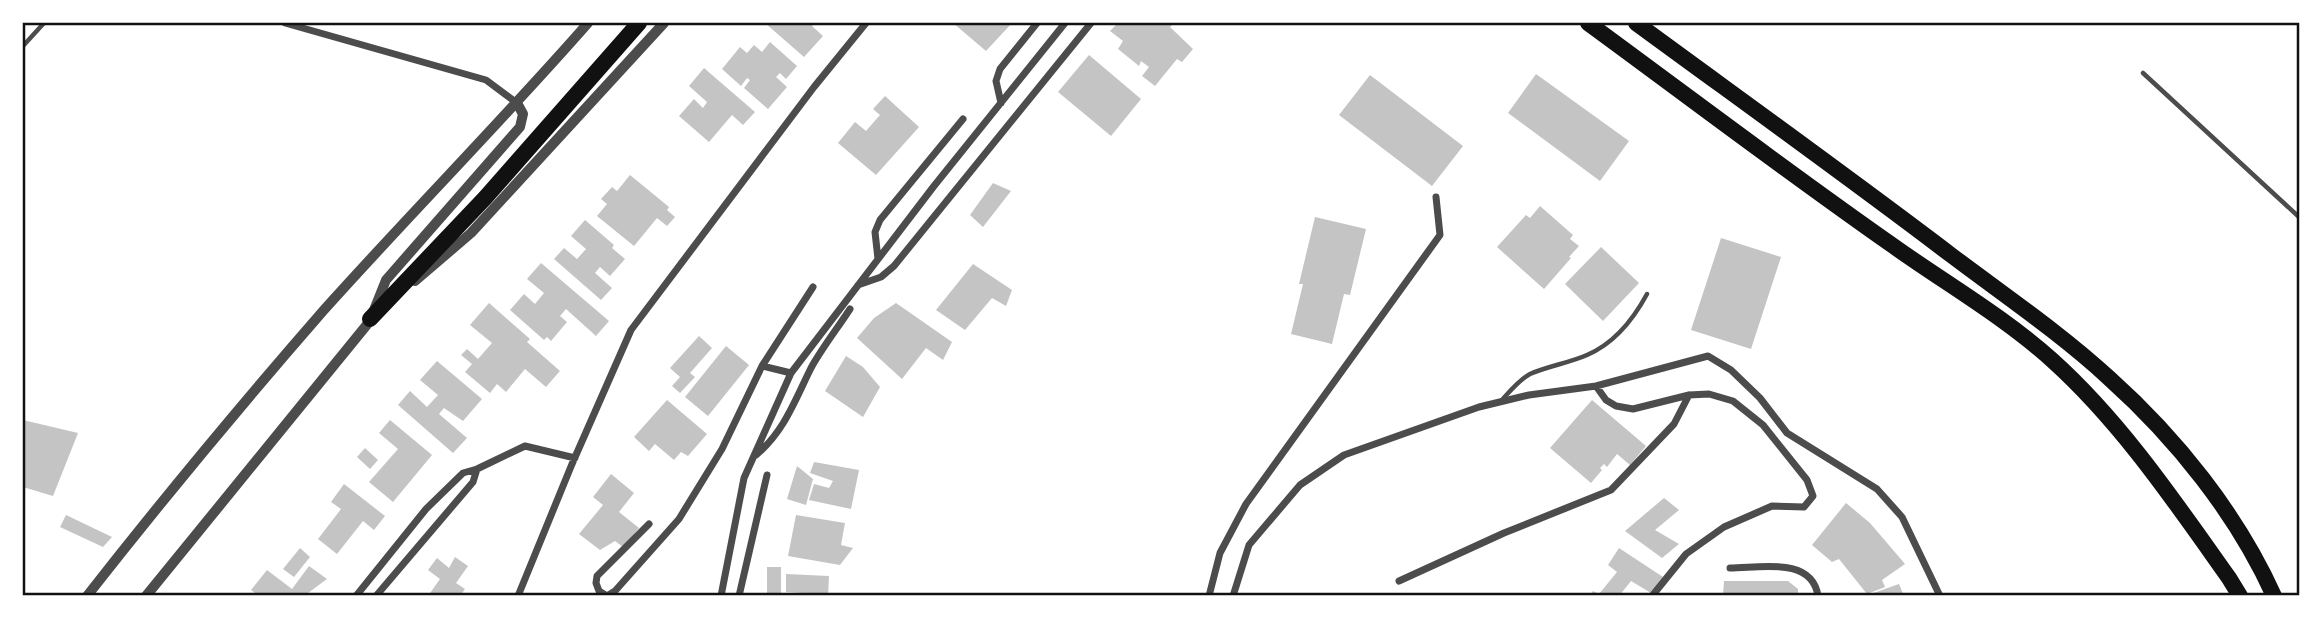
<svg xmlns="http://www.w3.org/2000/svg" width="2322" height="619" viewBox="0 0 2322 619" font-family="'Zilla Slab',serif">
	<style>
		.building { fill: #c4c4c4 }
		.lines { fill: none; stroke-linecap: round; stroke-linejoin: round }
		.service { stroke: #4c4c4c; stroke-width: 4.5 }
		.minor { stroke: #4c4c4c; stroke-width: 7 }
		.tertiary { stroke: #4c4c4c; stroke-width: 10 }
		.motorway { stroke: #111; stroke-width: 16 }
		.neatline { fill: none; stroke: #111; stroke-width: 2.5 }
	</style>
	<rect width="100%" height="100%" fill="#fff"/>
	<path class="building" d="M765 23H816L812 26 823 36 804 57Z
		M953 23H1012L986 51Z
		M1118 23H1174L1170 27 1193 49 1182 62 1177 59 1155 86 1142 76 1149 67 1141 61 1139 66 1118 49 1123 41 1110 31Z
		M770 42 797 66 786 79 780 73 776 77 787 87 768 109 744 88 750 80 747 78 741 86 722 69 740 47 747 53 754 45 762 52Z
		M1089 55 1141 99 1111 136 1058 92Z
		M704 68 755 112 743 125 732 115 709 142 679 116 694 99 703 108 707 102 689 86Z
		M1536 74 1629 141 1600 181 1508 113Z
		M1370 75 1463 146 1432 186 1339 115Z
		M885 96 919 127 876 175 838 143 855 122 866 131 880 115 873 109Z
		M630 175 669 207 667 210 675 217 667 226 657 218 634 246 597 216 607 204 601 199 612 187 617 191Z
		M993 183 1011 191 983 227 970 215Z
		M1540 206 1573 235 1570 239 1579 246 1569 257 1571 258 1544 289 1497 247 1526 215 1530 218Z
		M1315 217 1366 229 1350 295 1344 294 1332 344 1291 334 1303 284H1299Z
		M585 220 614 245 612 248 625 259 610 276 600 267 595 273 612 288 601 300 554 259 564 248 577 259 586 249 571 236Z
		M1721 238 1781 257 1751 349 1691 330Z
		M1601 247 1639 283 1603 321 1565 284Z
		M541 263 609 321 596 336 566 309 560 316 567 322 551 341 547 337 544 340 510 310 524 294 535 304 544 293 527 279Z
		M973 264 1012 290 1006 306 992 298 965 330 936 310Z
		M489 303 530 339 527 342 560 371 546 387 525 369 506 392 497 384 490 393 465 372 472 364 461 355 467 349 478 359 492 343 470 325Z
		M896 303 952 342 943 360 926 348 902 379 857 338 874 318Z
		M699 336 712 348 690 373 695 377 680 393 672 386 680 377 670 368Z
		M726 346 749 365 708 416 685 397Z
		M846 356 863 367 880 387 863 417 825 391Z
		M437 361 482 399 463 421 444 408 439 414 467 438 453 453 398 405 410 391 427 407 438 395 420 380Z
		M667 400 707 434 688 456 681 452 674 460 655 444 649 451 634 437Z
		M1592 400 1646 446 1630 465 1617 454 1607 467 1604 464 1600 468 1602 470 1591 483 1550 448Z
		M23 420 78 433 53 496 23 487Z
		M390 420 432 455 393 502 369 482 398 449 379 433Z
		M365 448 378 460 370 469 357 457Z
		M814 462 859 470 851 509 809 500 814 484 829 488 833 481 810 473Z
		M797 466 813 479 806 505 787 499Z
		M611 474 634 493 619 512 639 528 623 547 615 541 600 550 579 534 603 505 593 497Z
		M344 484 385 516 374 530 363 521 337 554 318 539 341 509 331 502Z
		M1664 498 1679 510 1655 530 1679 544 1662 558 1625 531Z
		M1846 503 1870 523 1905 564 1882 580 1885 587 1867 594 1839 559 1832 562 1812 545Z
		M66 515 112 537 103 547 60 527Z
		M796 515 845 523 841 545 853 548 840 565 788 556Z
		M300 548 310 557 294 577 283 569Z
		M1619 548 1663 577 1651 593 1631 581 1619 596H1589L1593 591 1599 594 1617 572 1608 565Z
		M455 557 468 566 456 583 465 589 460 596H428L440 579 428 570 437 558 449 568Z
		M309 566 327 579 304 596H259L251 590 267 570 292 589Z
		M767 567H781V596H767Z
		M786 574 829 576 828 596H803V593L786 592Z
		M1724 581H1788L1798 589V596H1723Z
		M1899 584 1904 596H1865Z"/>
	<g class="lines">
		<path class="service" d="M23 46 44 23
			M2143 73 2299 217
			M1502 400C1510 391 1519 380 1530 374 1548 366 1569 363 1587 355 1615 343 1633 320 1647 294"/>
		<path class="minor" d="M285 23 486 80 517 103
			M1001 103 996 81 1000 69 1037 23
			M878 259 875 232 880 220 963 119
			M858 285 881 277 894 266 1091 23
			M762 366 813 287
			M1596 386 1606 400 1616 406 1633 409 1689 395 1709 394 1733 401 1763 425 1807 480 1813 496 1804 507 1772 506 1724 527 1686 554 1652 596
			M756 455C784 432 795 400 811 368 822 348 837 329 850 309
			M649 524 597 576 596 583 599 591 607 596 615 591 679 519 722 449 762 366 791 373
			M1730 568C1760 568 1812 556 1818 596
			M1399 581 1504 533 1611 490 1674 424 1689 395
			M356 596 426 509 463 473 477 469 525 446 575 458
			M376 596 473 482 477 469
			M518 596 572 464 631 330 814 87 866 23
			M721 596 744 478 791 373 934 186 1065 23
			M739 596 767 475
			M1209 596 1220 553 1246 504 1440 235 1436 197
			M1233 596 1249 545 1300 485 1344 455 1479 407 1529 395 1596 386 1708 356 1731 370 1760 398 1787 433 1877 489 1902 517 1940 596"/>
		<path class="tertiary" d="M415 281 471 233 664 23
			M374 310 386 280 520 127 523 114 517 103
			M87 596C163 499 242 404 323 311 410 214 502 121 588 23
			M146 596 374 316"/>
		<path class="motorway" d="M1588 23C1689 97 1789 173 1892 245 1945 283 2003 316 2052 360 2121 422 2175 502 2229 578L2240 596
			M1636 23C1741 100 1847 176 1951 255 2004 295 2060 333 2109 378 2176 438 2237 514 2274 596
			M370 319 485 198 639 23"/>
	</g>
	<rect width="2322" height="619" fill="none" stroke="#ffffff" stroke-width="49"/>
	<rect x="24" y="24" width="2274" height="570" class="neatline"/>
</svg>
